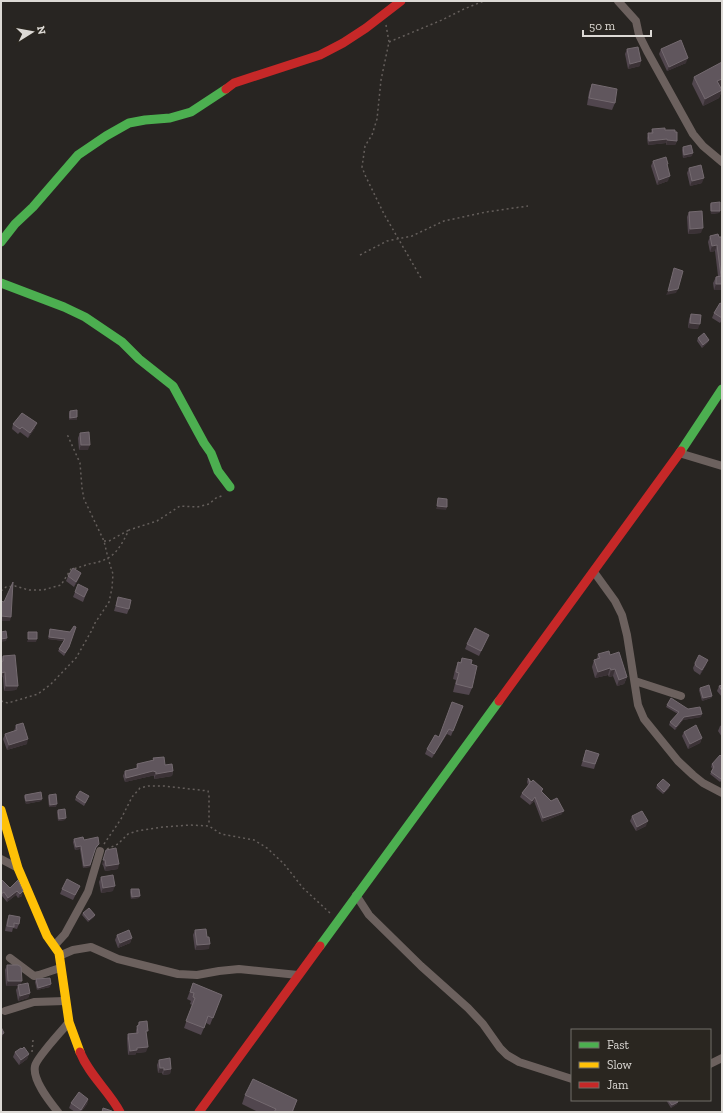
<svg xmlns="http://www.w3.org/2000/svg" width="723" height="1113" viewBox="0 0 723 1113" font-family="'Zilla Slab',serif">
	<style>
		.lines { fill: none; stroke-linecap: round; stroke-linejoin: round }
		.path { stroke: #655f5c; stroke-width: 1.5; stroke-dasharray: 2 3; stroke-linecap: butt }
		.street { stroke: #6c615e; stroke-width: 8 }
		.fast { stroke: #4caf50; stroke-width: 9 }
		.slow { stroke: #ffc107; stroke-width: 9 }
		.jam { stroke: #c62828; stroke-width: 9 }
		.wall { fill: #51464e }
		.shaded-wall { fill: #3b3236 }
		.building { fill: #60565d; stroke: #746a70 }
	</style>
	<rect width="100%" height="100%" fill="#282522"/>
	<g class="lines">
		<path class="path" d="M386 25 389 42 381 80 377 119 372 135 365 146 362 167 365 175 384 214 421 278
			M389 42 442 20 464 9 484 1
			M360 255 387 241 412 236 444 221 486 212 528 206
			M104 541H109L129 530
			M1 591 6 587 15 586 29 590H43L61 585 71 569C78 568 83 566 89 564 93 563 97 563 101 561 117 556 122 543 129 530L157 521 180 506 197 507 209 504 216 498 224 495
			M1 701 8 703 38 694 51 684 76 658 92 630 95 623 109 602 112 588 113 574 108 558 104 541 84 499 82 488 80 463 67 434
			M104 844 121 819 132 797 140 788 148 786H164L208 791 209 795V825
			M107 849 118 844 128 834 137 831 163 827 190 825 209 826 221 834 254 840 267 848 284 864 303 888 330 913
			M32 1052 33 1040"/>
		<path class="street" d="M618 1 636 21 639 35 647 51 693 134 703 146 722 162
			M679 453 722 466
			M594 572 615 601 622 615 627 635 638 705 644 719 678 761 693 775 703 783 722 793
			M635 681 681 696
			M1 859 18 868
			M356 895 369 915 421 966 468 1008 483 1024 500 1048 507 1055 519 1062 572 1079
			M54 946 65 934 88 892 100 851
			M59 956 73 950 91 947 118 959 178 974 197 975 219 971 239 969 298 975
			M10 958 34 976 39 975 60 968
			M5 1011 34 1002 65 1001
			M710 1064 722 1058
			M58 1112C50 1102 32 1080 35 1066 37 1057 62 1031 69 1022"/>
		<path class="fast" d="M1 242 15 224 33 207 78 155 106 136 129 123 145 120 170 118 191 112 226 89
			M1 283 64 307 85 317 122 342 139 359 173 386 204 443 211 453 218 471 230 487
			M681 451 722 389
			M320 946 499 701"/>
		<path class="slow" d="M1 810 18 868 47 936 59 953 69 1022 80 1052"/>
		<path class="jam" d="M226 89 234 83 320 55 343 43 366 28 401 1
			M499 701 681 451
			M80 1052C89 1075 109 1091 120 1112
			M199 1112 320 946"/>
	</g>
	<path class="wall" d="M627 49 640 66 628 69 625 54Z
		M661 49 686 63 667 71 659 54Z
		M694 77 720 86 722 90 719 98 703 106 692 84Z
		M592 84 615 103 612 110 587 105 589 92Z
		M652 129 665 130 677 141 675 145H666V143L648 145 647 138 648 133H651Z
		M683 147 692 156 683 158 682 150Z
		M653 161 668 181 657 185 651 166Z
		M689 168 702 183 690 186 687 173Z
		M711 203 720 211 719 213 711 214 710 205Z
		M689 212 701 233 688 234 687 217Z
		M710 236 719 237 722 290H714L713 283 716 277 718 276 715 251 710 252 708 242Z
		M722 304V320L720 323 712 318 714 313Z
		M691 314 698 329 688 328 689 319Z
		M698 338 709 340 708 342 702 348 697 341Z
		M70 411 77 420H69V413Z
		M13 424 35 428 28 438 20 432 18 434 12 429Z
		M80 433 88 450H79L78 438Z
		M81 573 79 578 74 587 66 581 68 576Z
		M88 589 83 602 73 597 75 592Z
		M118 597 129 609 127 614 114 611Z
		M50 629 70 632 68 649 64 656 58 651 64 641 48 639Z
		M487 639 479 656 465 649 467 644Z
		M598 654 610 655 627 677 624 684 617 686 613 676 609 677 608 675 595 678 592 667 594 660 597 659Z
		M3 656 18 686 16 690 4 691 3 677 1 662Z
		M462 658 471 664 472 688 469 695 453 692 456 680 453 679 455 670 458 662 460 663Z
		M695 663 706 665 700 675 694 671 693 668Z
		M722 685V697L717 691 719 686Z
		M700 688 712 696 711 698 702 701 699 690Z
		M667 705 688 709 701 717 683 720 675 730 669 725 670 722 678 714 666 707Z
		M463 706 451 736 447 734 432 758 425 754 427 749 439 737Z
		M16 725 27 744 7 750 3 739 5 734 14 731Z
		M722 725V737L718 731 720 726Z
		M684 732 702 738 700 743 688 749 682 736Z
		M586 750 599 754 594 769 581 766Z
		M722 757V781H721L720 782 710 774 713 769 711 767 712 764Z
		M153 758 165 765 173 771 172 776 154 779V776H151L125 782 123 776 125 771 136 768 137 764 153 761Z
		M528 778 531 782 543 789 542 792 562 814 542 822 534 801 530 805 520 797 522 793 528 785 527 782Z
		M657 785 669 788 663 794 656 788Z
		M25 795 42 799 41 801 26 804 24 797Z
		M49 795 56 807H49L48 797Z
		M76 797 88 799 84 806 75 800Z
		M58 810 65 820 58 821 57 812Z
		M632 816 646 826 636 831 630 821Z
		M74 839 84 840 98 846 95 849 90 867 83 868 80 849 75 850 73 842Z
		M106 850 118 869 105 871 103 865H102Z
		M101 877 113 891 101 893 99 882Z
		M1 879 10 888 18 880 22 896 18 898 16 895 7 902 2 896 1 897Z
		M80 886 73 900 60 894 62 889Z
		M131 889 139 898 131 899 130 892Z
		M83 913 95 915 94 917 88 922 82 915Z
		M9 915 19 924 17 929 13 928 12 932 5 931 7 920Z
		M195 930 207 937 209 949 195 950 193 935Z
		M117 935 132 938 130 943 118 948 115 940Z
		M7 965 21 985 30 993 28 998 18 1001 16 990 18 986H6L5 970Z
		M36 979 50 987 37 990 35 982Z
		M193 983 222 995 210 1025 206 1023 201 1035 184 1028 192 1005 190 1004 191 1001 187 999Z
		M139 1022 147 1035 146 1052 136 1053 135 1055H128L127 1038 128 1034 136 1033V1030Z
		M22 1049 29 1054 27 1059 19 1065 13 1057 15 1052Z
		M159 1060 171 1069 170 1074 163 1075 162 1073H158L157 1065Z
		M245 1095 297 1100 293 1112H258L242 1104Z
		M88 1099 87 1104 81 1112H75L69 1108 71 1103Z
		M666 1100H677V1104L671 1108Z"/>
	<path class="shaded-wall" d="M688 58 686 63 667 71 669 67Z
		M641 61 640 66 628 69 630 64Z
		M722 79V85L715 89 717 81Z
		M722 90 719 98 703 106 705 99Z
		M667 139 666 143 648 145 649 141Z
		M667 140 677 141 675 145H666Z
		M693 153 692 156 683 158 684 155Z
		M670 176 668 181 657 185 659 180Z
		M704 178 702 183 690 186 692 181Z
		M711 211H720L719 213 711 214Z
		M703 228 701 233 688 234 690 229Z
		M717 245 715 251 710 252 712 246Z
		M716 284H722V290H714Z
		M678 289 676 293 666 295 668 291Z
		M690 323 700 324 698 329 688 328Z
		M709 340 708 342 702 348 703 345Z
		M77 417V420H69L70 418Z
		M37 423 35 428 28 438 30 433Z
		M81 445H90L88 450H79Z
		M437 506 447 507 446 510 436 509Z
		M81 573 79 578 74 587 76 582Z
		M1 616 11 617 10 621H1Z
		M49 637 65 639 64 641 48 639Z
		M7 638 6 641 1 642V639Z
		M28 639H37L36 642H27Z
		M708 660 706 665 700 675 702 670Z
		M610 668 608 675 595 678 598 672Z
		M615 669 613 676 609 677 611 670Z
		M5 672 3 677 1 678V673Z
		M627 677 624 684 617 686 619 680Z
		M6 686H18L16 690 4 691Z
		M712 696 711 698 702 701 703 698Z
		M702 714 701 717 683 720 675 730 676 727 684 717Z
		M449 729 447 734 432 758 434 754Z
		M702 738 700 743 688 749 690 744Z
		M28 739 27 744 7 750 9 745Z
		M153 771 156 772 154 776H151L125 782 126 778Z
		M173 771 172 776 154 779 156 774Z
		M670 785 669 788 663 794 664 792Z
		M535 797 534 801 530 805 532 801Z
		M42 799 41 801 26 804V801Z
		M57 804 56 807H49L50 805Z
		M564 811 562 814 542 822 543 818Z
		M66 818 65 820 58 821 59 819Z
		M648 821 646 826 636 831 637 827Z
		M81 846 80 849 75 850 76 847Z
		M103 860H105L103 865H102Z
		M119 864 118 869 105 871 106 866Z
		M90 865V867L83 868 84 866Z
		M115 886 113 891 101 893 103 888Z
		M17 891 16 895 7 902 8 898Z
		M23 891 22 896 18 898 20 894Z
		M140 896 139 898 131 899 132 897Z
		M95 915 94 917 88 922 89 920Z
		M132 938 130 943 118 948 120 943Z
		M210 944 209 949 195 950 197 945Z
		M8 981H22L20 986H6Z
		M51 984 50 987 37 990 38 988Z
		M30 993 28 998 18 1001 20 996Z
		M4 1033 2 1038 1 1039V1035Z
		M148 1047 146 1052 136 1053 135 1055H128L130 1051 137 1048Z
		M29 1054 27 1059 19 1065 21 1060Z
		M160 1068H164L162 1073H158Z
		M171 1069 170 1074 163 1075 164 1070Z
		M88 1099 87 1104 81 1112H80L81 1110Z
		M678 1102 677 1104 671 1108 672 1105Z"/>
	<path class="building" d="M681 40 688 58 669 67 661 49Z
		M638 47 641 61 630 64 627 49Z
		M722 62V79L717 81 722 90 705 99 694 77Z
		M592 84 617 89 615 103 589 98Z
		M665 128V130H675V132H677V141L667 140V139L649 141 648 133H653L652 129Z
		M691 145 693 153 684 155 683 147Z
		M666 157 668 164H667L670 176 659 180 653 161Z
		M701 165 704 178 692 181 689 168Z
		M720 202V211H711V203Z
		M702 211 703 228 690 229 689 212Z
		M718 234 719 237H722V284H716V277L721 276 717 245 712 246 710 236Z
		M674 268 683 271 678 289 668 291Z
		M720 303 722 304V318L714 313Z
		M691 314 701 315 700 324 690 323Z
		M704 333 709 340 703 345 698 338Z
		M77 410V417L70 418V411Z
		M22 413 37 423 30 433 22 427 20 429 13 424Z
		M89 432 90 445H81L80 433Z
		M438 498 447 499V507L437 506Z
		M73 568 81 573 76 582 68 576Z
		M13 582 11 617 1 616V601L4 602Z
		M78 584 88 589 84 597 75 592Z
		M118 597 131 600 129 609 116 606Z
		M74 626 76 627 69 647 65 653 59 649 65 639 49 637 50 629 70 632Z
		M475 628 489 635 481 651 467 644Z
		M6 631 7 638 1 639V632Z
		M28 632H37V639H28Z
		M609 651 610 655 619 652 627 677 619 680 615 669 611 670 610 668 598 672 594 660 600 658 598 654Z
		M15 655 18 686H6L5 672 1 673V662L3 661V656Z
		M699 655 708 660 702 670 696 666 695 663Z
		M462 658 472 660 471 664 477 666 472 688 456 684 459 673 456 672 458 662 461 663Z
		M709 685 712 696 703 698 700 688Z
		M722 685V691L719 686Z
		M671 698 688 709 700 707 702 714 684 717 676 727 670 722 679 712 667 705Z
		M452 702 463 706 453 731 449 729 434 754 427 749 435 735 439 737Z
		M23 723 28 739 9 745 5 734 17 730 16 725Z
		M696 725 702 738 690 744 684 732Z
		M586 750 599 754 595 764 583 761Z
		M720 755 722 757V778L721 779 711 772 714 767 712 764Z
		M164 757 165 765 172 764 173 771 156 774V772L153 771 126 778 125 771 138 768 137 764 154 760 153 758Z
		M528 778 531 782 533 780 543 789 541 791 551 801 557 798 564 811 543 818 535 797 532 801 522 793 530 783Z
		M663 779 670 785 664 792 657 785Z
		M80 791 89 796 85 803 76 797Z
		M41 792 42 799 26 801 25 795Z
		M56 794 57 804 50 805 49 795Z
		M65 809 66 818 59 819 58 810Z
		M642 811 648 821 637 827 632 816Z
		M83 837 84 840 98 837 99 844 96 847 90 865 84 866 81 846 76 847 74 839Z
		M116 848 119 864 106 866 105 860H103L106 850Z
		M113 875 115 886 103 888 101 877Z
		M1 879 10 888 18 880 23 891 20 894 17 891 8 898 4 892 1 894Z
		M67 879 80 886 75 895 62 889Z
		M131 889H139L140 896 132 897Z
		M89 908 95 915 89 920 83 913Z
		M9 915 20 917 19 924 14 923V927L7 926Z
		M206 929 207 937H209L210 944 197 945 195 930Z
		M129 930 132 938 120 943 117 935Z
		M7 965H18L21 967 22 981H8Z
		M50 978 51 984 38 988 36 979Z
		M28 983 30 993 20 996 18 985Z
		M193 983 222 995 213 1018 208 1016 204 1028 186 1021 195 998 193 997 194 993 190 992Z
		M147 1021 148 1031H146L148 1047 137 1048V1050L130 1051 128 1034 138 1033 137 1026 139 1025V1022Z
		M1 1027 4 1033 1 1035Z
		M24 1047 29 1054 21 1060 15 1052 21 1048 22 1049Z
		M170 1058 171 1069 164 1070V1068H160L159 1060Z
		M253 1079 297 1100 292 1112H274L276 1109 245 1095Z
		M79 1092 88 1099 81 1110 71 1103Z
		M668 1100H677L678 1102 672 1105Z
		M103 1108 112 1111V1112H102Z"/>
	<rect width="723" height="1113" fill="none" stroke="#dcd9d5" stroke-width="4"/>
	<rect x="571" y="1029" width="140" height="72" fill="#2a2620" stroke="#716e68"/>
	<rect x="579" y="1042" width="20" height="6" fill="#4caf50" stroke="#716e68"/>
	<text x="607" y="1049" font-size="12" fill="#dcd9d5">Fast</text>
	<rect x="579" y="1062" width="20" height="6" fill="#ffc107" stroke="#716e68"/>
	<text x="607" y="1069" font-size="12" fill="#dcd9d5">Slow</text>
	<rect x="579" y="1082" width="20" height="6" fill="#c62828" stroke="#716e68"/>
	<text x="607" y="1089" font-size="12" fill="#dcd9d5">Jam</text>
	<g transform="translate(32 32) rotate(79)" stroke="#2a2620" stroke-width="3" paint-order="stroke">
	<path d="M0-3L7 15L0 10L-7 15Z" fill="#dcd9d5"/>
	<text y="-6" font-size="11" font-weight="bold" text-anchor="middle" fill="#dcd9d5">N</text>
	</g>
	<path d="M583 30v6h68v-6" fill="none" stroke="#dcd9d5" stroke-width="2"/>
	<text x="589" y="30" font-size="12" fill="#dcd9d5" stroke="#2a2620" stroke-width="3" paint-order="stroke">50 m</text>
</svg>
